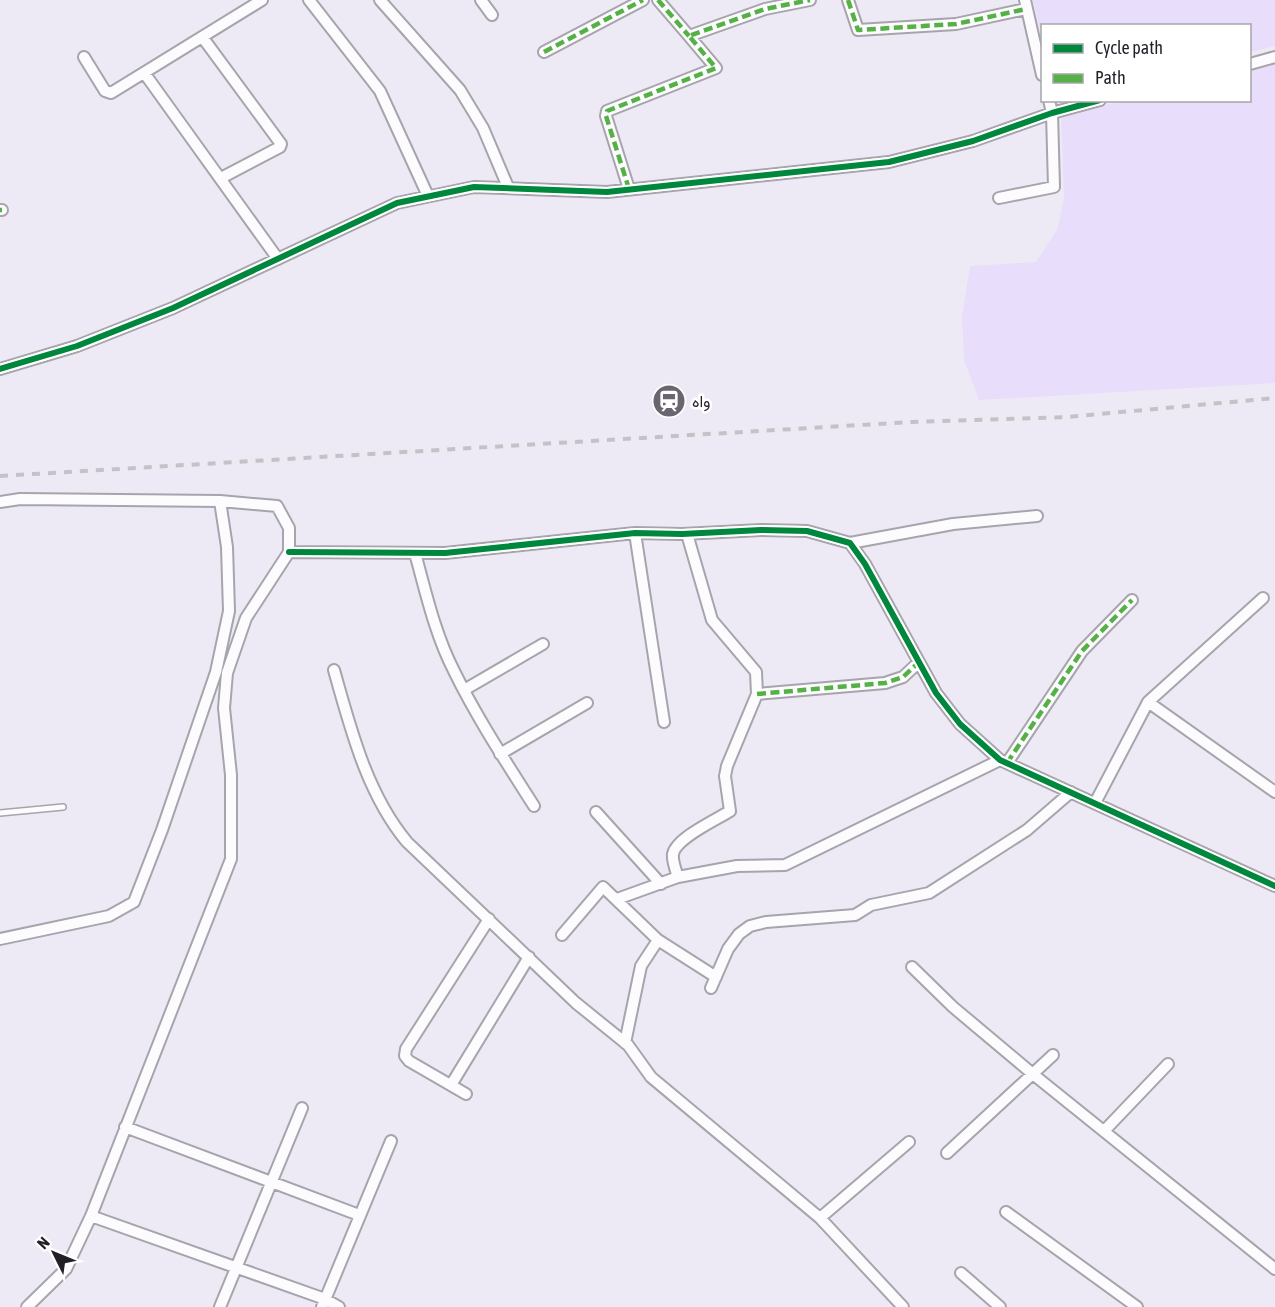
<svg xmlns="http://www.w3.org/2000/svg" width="1275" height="1307" viewBox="0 0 1275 1307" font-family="'Asap Condensed',Vazirmatn,sans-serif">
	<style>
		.green { fill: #e8ddfa }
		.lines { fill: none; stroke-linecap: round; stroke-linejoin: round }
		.service-casing { stroke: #a7a4ac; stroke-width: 8 }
		.minor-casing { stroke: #a7a4ac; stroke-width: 14 }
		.service { stroke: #fcfcfe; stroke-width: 5 }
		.minor { stroke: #fcfcfe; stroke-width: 10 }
		.rail { stroke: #c4c2c5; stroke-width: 4; stroke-dasharray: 8 8; stroke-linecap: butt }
		.quiet { stroke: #55b145; stroke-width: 4.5; stroke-dasharray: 9 4.5; stroke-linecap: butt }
		.cycleway-casing { stroke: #fff; stroke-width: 10 }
		.cycleway { stroke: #00873e; stroke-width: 6 }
		.labels { text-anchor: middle; stroke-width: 5; stroke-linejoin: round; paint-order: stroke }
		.poi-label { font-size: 16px; fill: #221f27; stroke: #fff; text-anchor: start }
	</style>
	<rect width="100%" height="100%" fill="#eeeaf5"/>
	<path class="green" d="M1033 0H1275V46L1250 52V26H1042V40Z
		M1275 62V383L979 400 964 360 962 317 970 266 1036 262 1058 228 1064 197 1061 115 1123 101 1250 100V70Z"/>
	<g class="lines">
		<defs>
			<path id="service" d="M0 813 63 807"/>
			<path id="minor" d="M309 0 380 91 428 196
				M380 0 460 90 483 128 508 187
				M481 0 492 15
				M658 0 689 36
				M848 0 858 30 956 24 1026 9
				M1025 0 1042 75
				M203 38 281 144 280 147 221 178
				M544 52 643 0
				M84 57 105 91 111 93 262 0
				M1250 64 1275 57
				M145 74 278 259
				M629 189 606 116 607 111 716 68 689 36 765 9 810 0
				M999 198 1054 187 1052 113 1049 100
				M0 210H2
				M0 369 77 346 173 308 397 203 474 187 607 192 889 162 973 141 1052 113 1100 100
				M0 502 20 499 220 501 227 547 229 611 216 672 162 830 134 902 109 916 0 939
				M635 533 664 722
				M850 543 953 524 1037 516
				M289 552 445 553 635 533 682 534 761 530 807 531 850 543 865 564 936 693 960 724 1000 760 1275 886
				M415 553C426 593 435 634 454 671 477 718 506 762 534 806
				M334 670C351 730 367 794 407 842L576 1003 628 1045 651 1077 820 1218 903 1307
				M464 690 543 644
				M757 694 885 683 903 677 919 662
				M1148 702 1275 792
				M500 754 587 703
				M1007 763 1082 651 1132 600
				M1095 803 1148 702 1263 598
				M596 812 661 884
				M678 877C676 871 672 861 673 854 676 838 716 820 730 811L725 776 727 766 757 694 756 672 712 620 687 534
				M617 899 678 877 737 866 785 865 1000 760
				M562 935 603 887 658 940 716 977
				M912 967 953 1007 1034 1075 1275 1269
				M711 988 728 949 739 934 750 926 766 922 855 915 871 905 929 893 1027 830 1071 792
				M625 1043 641 966 658 940
				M451 1085 529 957
				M466 1094 409 1061 405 1056 406 1049 489 919
				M125 1127 359 1215
				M1105 1130 1168 1064
				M947 1153 1053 1055
				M1006 1212 1137 1307
				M91 1216 325 1299 339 1307
				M820 1218 909 1142
				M961 1273 1000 1307
				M27 1307 66 1269 91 1216 231 859V775L224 708 227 673 246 618 289 552V528L277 506 220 501
				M220 1307 302 1108
				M322 1307 391 1141"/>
		</defs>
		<use href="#service" class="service-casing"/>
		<use href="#minor" class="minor-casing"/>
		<use href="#service" class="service"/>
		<use href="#minor" class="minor"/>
		<path class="rail" d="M0 476 911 422 1067 417 1275 398"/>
		<path class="quiet" d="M658 0 689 36
			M848 0 858 30 956 24 1026 9
			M544 52 643 0
			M629 189 606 116 607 111 716 68 689 36 765 9 810 0
			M0 210H2
			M757 694 885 683 903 677 919 662
			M1007 763 1082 651 1132 600"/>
		<defs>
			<path id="cycleway" d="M0 369 77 346 173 308 397 203 474 187 607 192 889 162 973 141 1052 113 1100 100
				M289 552 445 553 635 533 682 534 761 530 807 531 850 543 865 564 936 693 960 724 1000 760 1275 886"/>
		</defs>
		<use href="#cycleway" class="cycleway-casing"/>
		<use href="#cycleway" class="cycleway"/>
	</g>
	<defs>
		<symbol id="station-disc" viewBox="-11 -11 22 22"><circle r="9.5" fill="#69666f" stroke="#fff"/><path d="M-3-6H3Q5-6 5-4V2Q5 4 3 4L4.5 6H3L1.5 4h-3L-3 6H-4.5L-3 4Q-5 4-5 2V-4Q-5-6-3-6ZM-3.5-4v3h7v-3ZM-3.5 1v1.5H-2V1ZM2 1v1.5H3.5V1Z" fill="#fff"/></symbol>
	</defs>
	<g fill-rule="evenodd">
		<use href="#station-disc" x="650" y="382" width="38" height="38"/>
	</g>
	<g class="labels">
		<g class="poi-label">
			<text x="692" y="407">واہ</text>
		</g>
	</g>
	<rect x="1041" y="24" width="210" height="78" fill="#ffffff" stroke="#a7a5a9" stroke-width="1.5"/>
	<rect x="1053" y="44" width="30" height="9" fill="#00873e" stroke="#a7a5a9" stroke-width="1.5"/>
	<text x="1095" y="54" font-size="18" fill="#221f27">Cycle path</text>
	<rect x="1053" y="74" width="30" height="9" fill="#55b145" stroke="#a7a5a9" stroke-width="1.5"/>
	<text x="1095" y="84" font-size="18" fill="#221f27">Path</text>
	<g transform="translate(54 1253) rotate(313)" stroke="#ffffff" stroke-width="4.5" paint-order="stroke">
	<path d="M0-4.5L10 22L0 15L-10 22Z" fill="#221f27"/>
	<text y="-9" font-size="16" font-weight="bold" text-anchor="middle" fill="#221f27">N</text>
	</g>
</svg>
